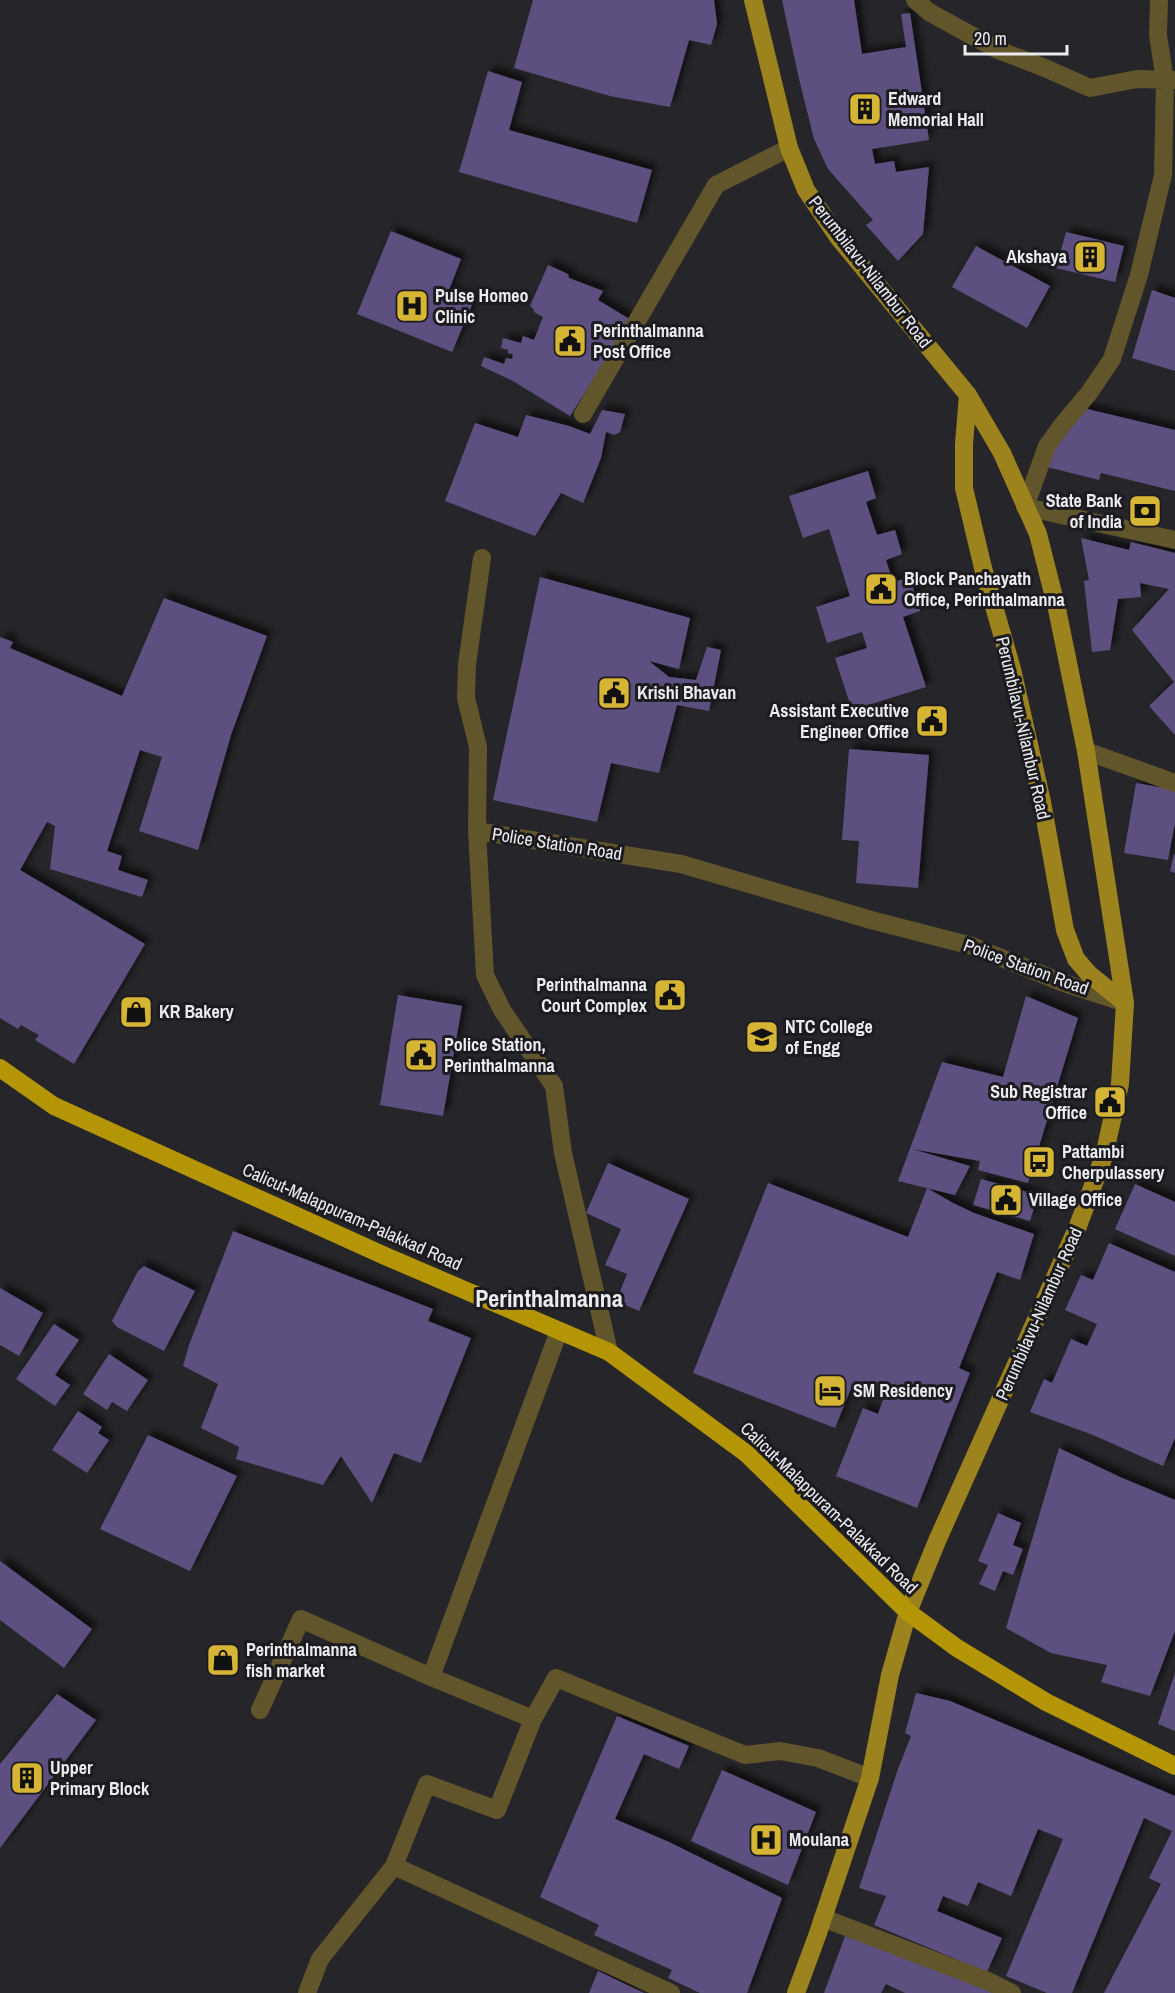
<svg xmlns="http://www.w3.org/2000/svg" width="1175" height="1993" viewBox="0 0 1175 1993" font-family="'Archivo Narrow',sans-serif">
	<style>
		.building { fill: #5d5080; filter: url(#shadow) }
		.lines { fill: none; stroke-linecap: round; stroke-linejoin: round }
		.minor { stroke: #61552b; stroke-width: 18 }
		.major { stroke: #9c831d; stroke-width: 18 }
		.highway { stroke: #b39506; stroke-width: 18 }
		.labels { text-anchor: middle; stroke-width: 6; stroke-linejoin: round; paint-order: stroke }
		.poi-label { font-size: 18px; font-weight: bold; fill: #ecebee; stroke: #1c1b20; text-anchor: start }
		.street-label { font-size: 18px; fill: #ecebee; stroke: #1c1b20 }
		.district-label { font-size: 24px; font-weight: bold; fill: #ecebee; stroke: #1c1b20 }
	</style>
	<defs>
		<filter id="shadow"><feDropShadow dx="5.5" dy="-5.5" stdDeviation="3" flood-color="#0009"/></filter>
	</defs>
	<rect width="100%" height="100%" fill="#262529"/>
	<path class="building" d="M533 0H714L717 24 711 45 689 40 670 107 610 96 514 68Z
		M782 0H854L862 54 906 47 901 14 910 13 929 140 872 149 875 164 894 161 896 172 929 167 923 234 898 261 866 225 873 220 828 169 814 139 799 79Z
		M488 71 522 82 509 130 652 170 637 223 459 172Z
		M391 231 461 259 449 290 474 300 452 352 357 314Z
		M1066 232 1124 246 1115 282 1056 268Z
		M976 246 1050 286 1027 328 952 287Z
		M548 265 568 274 569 278 603 291 598 300 631 320 570 416 513 381 481 366 484 357 504 364 506 358 512 359 513 354 508 353V350L501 348 503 338 521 343 523 336 534 340 543 317 534 312V310L530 306Z
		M1152 290 1175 298V371L1132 358Z
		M1083 408 1175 430V491L1101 473 1099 480 1047 467 1053 448Z
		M602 410 625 414 620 432 614 435 606 432 601 458 583 503 561 493 535 536 445 501 475 423 518 437 526 415 569 426 590 434Z
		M868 471 876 498 866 502 877 535 895 530 902 554 886 560 893 582 910 577 920 611 903 617 926 687 852 710 835 658 867 648 862 632 827 643 816 607 850 596 829 529 803 538 789 496Z
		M1081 538 1129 550 1131 542 1175 553V735L1149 706 1174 682 1132 630 1169 589 1140 583 1141 597 1118 599 1110 650 1092 652 1084 581 1089 580Z
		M540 577 690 618 679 669 649 661 669 677 696 680 707 647 721 650 709 711 677 705 659 773 611 763 597 822 493 800Z
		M164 598 267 636 231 735 198 850 139 831 162 757 140 750 107 851 122 856 118 870 148 880 142 897 50 869 55 826 47 822 20 870 145 944 74 1064 35 1040 39 1035 21 1025 18 1029 0 1018V637L13 642 10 648 122 696Z
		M849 749 929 755 918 888 856 883 859 841 842 840Z
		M1136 783 1175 790V823L1168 860 1124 853Z
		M1174 854 1175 855V873L1170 871Z
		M398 995 462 1006 443 1116 380 1105Z
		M1026 996 1078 1018 1028 1183 978 1170 980 1161 912 1149 970 1166 955 1195 898 1181 942 1062 1003 1077Z
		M608 1163 689 1199 639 1311 616 1301 627 1274 605 1265 621 1229 586 1213Z
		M981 1179 1038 1195 1030 1221 973 1205Z
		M768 1183 908 1237 927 1188 953 1203 974 1213 1034 1234 1020 1280 997 1272 959 1368 970 1373 917 1508 836 1476 863 1408 878 1414 885 1394 854 1381 835 1428 693 1373Z
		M1135 1184 1175 1202V1256L1115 1229Z
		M233 1231 433 1309 428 1321 471 1338 421 1463 394 1453 372 1503 341 1456 323 1485 236 1459 239 1447 201 1428 218 1384 183 1366 189 1345Z
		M1109 1243 1175 1272V1438L1163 1466 1093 1435 1030 1412 1044 1379 1052 1383 1071 1339 1087 1346 1097 1324 1065 1310 1081 1275 1093 1280Z
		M144 1266 195 1291 164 1351 117 1327 112 1321 138 1271Z
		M0 1288 43 1313 19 1356 0 1345Z
		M54 1324 79 1340 55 1375 70 1385 55 1406 16 1379Z
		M109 1354 148 1380 127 1411 112 1402 107 1410 83 1394Z
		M78 1411 102 1427 98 1433 109 1440 87 1473 52 1450Z
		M148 1435 237 1476 190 1571 100 1529Z
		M1059 1448 1120 1477 1175 1500V1631L1150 1696 1101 1682 1107 1665 1051 1653 1006 1628Z
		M998 1513 1021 1523 1013 1545 1023 1549 1013 1575 1003 1571 995 1591 979 1584 988 1565 978 1561Z
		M0 1561 92 1629 64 1668 0 1620Z
		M1175 1673V1731L1158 1724Z
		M916 1693 950 1701 1175 1796V1993H1104L1161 1884 1149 1878 1172 1831 1144 1818 1072 1993H1047L1006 1976 1063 1839 1038 1829 1011 1896 978 1882 968 1906 943 1896 937 1911 1002 1938 987 1972 874 1925 886 1896 859 1888 898 1769 911 1736 905 1733Z
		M57 1694 96 1720 0 1848V1764Z
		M617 1716 689 1746 679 1769 644 1754 615 1819 669 1842 782 1898 747 1993H700L668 1978 672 1970 594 1935 599 1925 540 1897Z
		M722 1770 816 1812 788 1885 691 1841Z
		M845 1936 999 1993H905L886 1984 881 1993H824Z
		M598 1971 644 1993H589Z"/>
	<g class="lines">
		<path class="minor" d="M915 0 929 12 998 50 1045 68 1090 88 1137 79 1175 80
			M1159 0 1158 35 1165 81 1163 175 1139 275 1112 359 1089 393 1063 424 1047 446 1025 507 1175 540
			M583 414 716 185 789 148
			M1086 751 1175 783
			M477 831 478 747 466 698 467 664 482 558
			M559 1331 431 1677 533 1719 556 1678 745 1755 780 1751 818 1758 870 1778
			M609 1352 563 1153 554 1086 502 1010 485 975 477 831 681 864 871 920 972 946 1061 982 1122 1002
			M260 1710 301 1619 431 1677
			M394 1866 671 1993
			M823 1918 990 1982 1012 1993
			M307 1993 320 1959 394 1866 427 1784 497 1810 533 1719"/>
		<path class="major" d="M753 0 789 148 806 190 838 237 968 395 1002 453 1038 534 1057 609 1086 751 1125 1003 1120 1084 1104 1156 1078 1226 937 1541 908 1612 890 1675 870 1778 817 1936 796 1993
			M968 395 964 444V488L983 568 1012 669 1042 802 1065 930 1076 959 1089 974 1125 1003"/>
		<path class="highway" d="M0 1068 54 1106 385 1256 609 1352 747 1454 908 1612 957 1648 1046 1702 1175 1766"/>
	</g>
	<defs>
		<symbol id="building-square" viewBox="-11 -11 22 22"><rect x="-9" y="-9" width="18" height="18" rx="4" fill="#d6b534" stroke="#1c1b20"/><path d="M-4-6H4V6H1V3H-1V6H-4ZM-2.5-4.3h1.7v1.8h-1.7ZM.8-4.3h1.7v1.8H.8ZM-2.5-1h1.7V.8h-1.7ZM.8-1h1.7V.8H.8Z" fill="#111"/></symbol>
		<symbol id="hospital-square" viewBox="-11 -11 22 22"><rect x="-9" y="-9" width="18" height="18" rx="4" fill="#d6b534" stroke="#1c1b20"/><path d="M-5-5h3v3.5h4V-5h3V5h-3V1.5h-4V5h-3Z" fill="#111"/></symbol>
		<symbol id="civic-square" viewBox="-11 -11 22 22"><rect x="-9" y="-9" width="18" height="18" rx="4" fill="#d6b534" stroke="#1c1b20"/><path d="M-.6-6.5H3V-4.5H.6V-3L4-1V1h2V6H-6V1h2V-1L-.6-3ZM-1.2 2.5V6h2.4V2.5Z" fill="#111"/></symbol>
		<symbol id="bank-square" viewBox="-11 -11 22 22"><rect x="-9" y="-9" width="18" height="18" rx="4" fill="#d6b534" stroke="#1c1b20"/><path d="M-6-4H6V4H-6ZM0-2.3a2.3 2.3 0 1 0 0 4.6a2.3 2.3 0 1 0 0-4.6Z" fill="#111"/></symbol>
		<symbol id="shop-square" viewBox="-11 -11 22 22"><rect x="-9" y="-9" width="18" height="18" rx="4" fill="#d6b534" stroke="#1c1b20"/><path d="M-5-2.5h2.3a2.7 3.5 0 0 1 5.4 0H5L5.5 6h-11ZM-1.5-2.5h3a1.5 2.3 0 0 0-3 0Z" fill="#111"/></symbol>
		<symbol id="university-square" viewBox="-11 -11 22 22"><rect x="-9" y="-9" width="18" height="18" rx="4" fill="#d6b534" stroke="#1c1b20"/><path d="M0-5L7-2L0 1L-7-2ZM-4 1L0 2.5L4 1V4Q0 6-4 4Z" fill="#111"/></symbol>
		<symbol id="bus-square" viewBox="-11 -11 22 22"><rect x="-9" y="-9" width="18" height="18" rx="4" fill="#d6b534" stroke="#1c1b20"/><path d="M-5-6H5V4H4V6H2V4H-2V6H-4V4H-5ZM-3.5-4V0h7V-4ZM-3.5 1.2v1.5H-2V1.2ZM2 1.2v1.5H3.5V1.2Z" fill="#111"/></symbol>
		<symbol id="hotel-square" viewBox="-11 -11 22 22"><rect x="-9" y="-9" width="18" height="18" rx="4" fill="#d6b534" stroke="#1c1b20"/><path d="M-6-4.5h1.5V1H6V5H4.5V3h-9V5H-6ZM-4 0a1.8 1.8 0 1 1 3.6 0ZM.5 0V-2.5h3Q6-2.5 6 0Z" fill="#111"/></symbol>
	</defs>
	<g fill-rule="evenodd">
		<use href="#building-square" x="846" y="90" width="38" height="38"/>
		<use href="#building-square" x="1071" y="238" width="38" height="38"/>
		<use href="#hospital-square" x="393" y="287" width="38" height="38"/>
		<use href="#civic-square" x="551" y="322" width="38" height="38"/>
		<use href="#bank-square" x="1126" y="492" width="38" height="38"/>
		<use href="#civic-square" x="862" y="570" width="38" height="38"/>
		<use href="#civic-square" x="595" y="674" width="38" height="38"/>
		<use href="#civic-square" x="913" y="702" width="38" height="38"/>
		<use href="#civic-square" x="651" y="976" width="38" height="38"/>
		<use href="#shop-square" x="117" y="993" width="38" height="38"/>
		<use href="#university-square" x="743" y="1018" width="38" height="38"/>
		<use href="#civic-square" x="402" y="1036" width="38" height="38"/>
		<use href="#civic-square" x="1091" y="1083" width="38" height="38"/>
		<use href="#bus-square" x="1020" y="1143" width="38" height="38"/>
		<use href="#civic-square" x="987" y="1181" width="38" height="38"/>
		<use href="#hotel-square" x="811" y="1372" width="38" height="38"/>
		<use href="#shop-square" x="204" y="1641" width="38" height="38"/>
		<use href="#building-square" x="8" y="1759" width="38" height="38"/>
		<use href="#hospital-square" x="747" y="1821" width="38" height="38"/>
	</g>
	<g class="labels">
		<g class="poi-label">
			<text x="888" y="105">Edward<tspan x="888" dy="21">Memorial Hall</tspan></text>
			<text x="1067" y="263" text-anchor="end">Akshaya</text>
			<text x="435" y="302">Pulse Homeo<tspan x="435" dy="21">Clinic</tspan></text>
			<text x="593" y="337">Perinthalmanna<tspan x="593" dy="21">Post Office</tspan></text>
			<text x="1122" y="507" text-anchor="end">State Bank<tspan x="1122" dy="21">of India</tspan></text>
			<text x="904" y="585">Block Panchayath<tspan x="904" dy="21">Office, Perinthalmanna</tspan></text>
			<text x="637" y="699">Krishi Bhavan</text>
			<text x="909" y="717" text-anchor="end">Assistant Executive<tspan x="909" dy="21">Engineer Office</tspan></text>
			<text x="647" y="991" text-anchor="end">Perinthalmanna<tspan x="647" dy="21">Court Complex</tspan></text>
			<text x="159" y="1018">KR Bakery</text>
			<text x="785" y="1033">NTC College<tspan x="785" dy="21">of Engg</tspan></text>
			<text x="444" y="1051">Police Station,<tspan x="444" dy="21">Perinthalmanna</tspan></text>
			<text x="1087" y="1098" text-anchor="end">Sub Registrar<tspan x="1087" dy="21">Office</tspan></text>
			<text x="1062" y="1158">Pattambi<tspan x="1062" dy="21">Cherpulassery</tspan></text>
			<text x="1029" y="1206">Village Office</text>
			<text x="853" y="1397">SM Residency</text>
			<text x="246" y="1656">Perinthalmanna<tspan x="246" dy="21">fish market</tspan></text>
			<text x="50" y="1774">Upper<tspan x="50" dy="21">Primary Block</tspan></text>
			<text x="789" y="1846">Moulana</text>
		</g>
		<g class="street-label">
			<text transform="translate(870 272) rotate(52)" y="6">Perumbilavu-Nilambur Road</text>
			<text transform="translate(1023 728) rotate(77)" y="6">Perumbilavu-Nilambur Road</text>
			<text transform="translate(557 844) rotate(9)" y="6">Police Station Road</text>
			<text transform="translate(1026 967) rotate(20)" y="6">Police Station Road</text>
			<text transform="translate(352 1217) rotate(24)" y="6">Calicut-Malappuram-Palakkad Road</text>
			<text transform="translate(1039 1314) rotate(-66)" y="6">Perumbilavu-Nilambur Road</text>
			<text transform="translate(829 1508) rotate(44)" y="6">Calicut-Malappuram-Palakkad Road</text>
		</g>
		<g class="district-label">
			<text x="549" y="1307">Perinthalmanna</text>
		</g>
	</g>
	<path d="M965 45v9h102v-9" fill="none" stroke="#ecebee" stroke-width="3"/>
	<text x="974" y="45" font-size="18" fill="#ecebee" stroke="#1c1b20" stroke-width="4.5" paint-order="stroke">20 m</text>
</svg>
